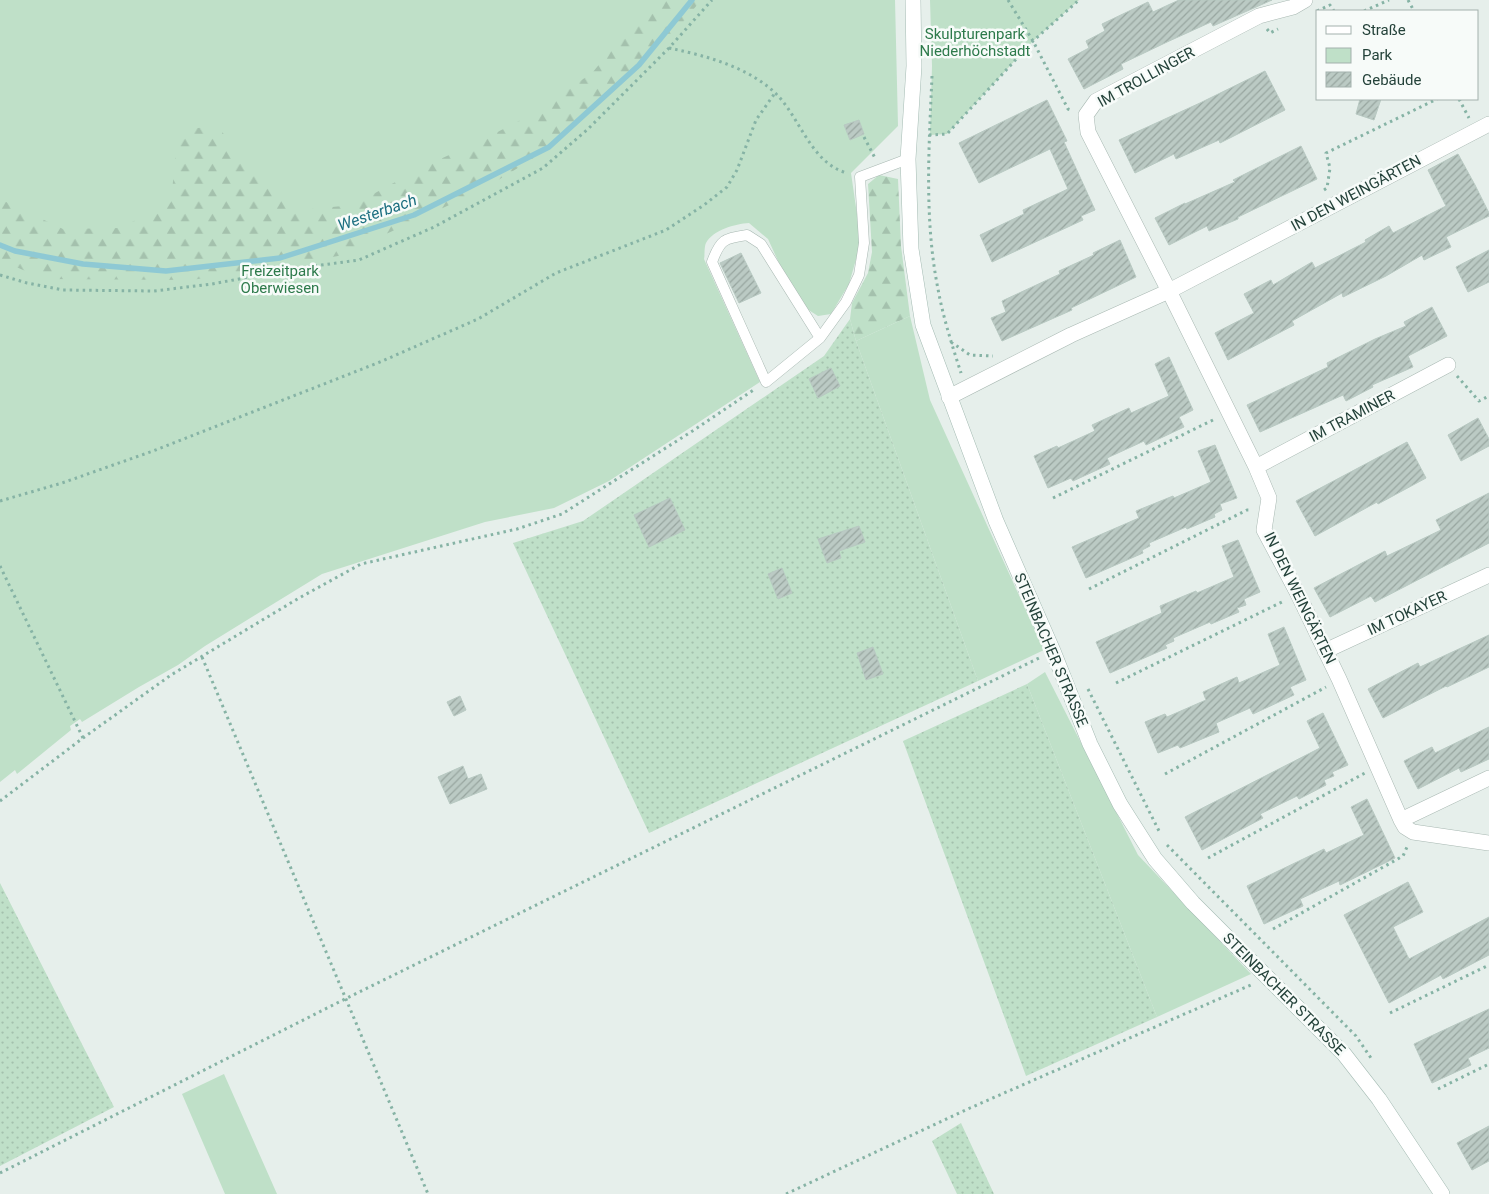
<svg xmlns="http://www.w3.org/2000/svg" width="1489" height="1194" viewBox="0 0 1489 1194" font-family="Roboto,sans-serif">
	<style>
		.green { fill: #bfe0c8 }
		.forest { fill: url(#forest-firs) }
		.garden { fill: url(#garden-dots) }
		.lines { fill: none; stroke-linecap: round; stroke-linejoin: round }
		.stream { stroke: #8ec9d4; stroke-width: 5.5 }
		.building { fill: url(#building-hatch); stroke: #b8c9c2 }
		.service-casing { stroke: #a8b8b2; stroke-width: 11 }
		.minor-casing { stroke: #a8b8b2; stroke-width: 16 }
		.secondary-casing { stroke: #a4bbb3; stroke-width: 16 }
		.path { stroke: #86b3a5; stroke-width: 3; stroke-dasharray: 2.5 4; stroke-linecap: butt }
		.service { stroke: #fff; stroke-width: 10 }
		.minor { stroke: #fff; stroke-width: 15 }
		.secondary { stroke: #fff; stroke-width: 15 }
		.labels { text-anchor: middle; stroke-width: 5; stroke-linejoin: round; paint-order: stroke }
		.park-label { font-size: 15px; fill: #2d7a4b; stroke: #f7fbf9 }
		.street-label { font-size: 15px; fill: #24423a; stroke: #f7fbf9 }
		.water-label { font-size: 16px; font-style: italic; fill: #1c6f80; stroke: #f7fbf9 }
	</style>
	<defs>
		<pattern id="forest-firs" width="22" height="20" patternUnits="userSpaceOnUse" patternTransform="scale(1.25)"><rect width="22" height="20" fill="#bfe0c8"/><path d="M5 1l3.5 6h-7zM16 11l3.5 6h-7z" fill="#a4c1ad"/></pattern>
		<pattern id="garden-dots" width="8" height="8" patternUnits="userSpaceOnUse" patternTransform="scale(1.25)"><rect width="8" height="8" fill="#bfe0c8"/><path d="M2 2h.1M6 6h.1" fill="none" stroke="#a4c1ad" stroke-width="1.8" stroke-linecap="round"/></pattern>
		<pattern id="building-hatch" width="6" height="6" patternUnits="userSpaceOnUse" patternTransform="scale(1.25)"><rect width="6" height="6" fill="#bbcac4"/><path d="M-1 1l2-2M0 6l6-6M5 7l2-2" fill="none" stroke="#98a6a0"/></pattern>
	</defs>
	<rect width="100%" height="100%" fill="#e6efeb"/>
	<path class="green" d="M0 0H895L898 126 851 173 861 242 849 284 831 314 818 316 807 309 785 276 768 239 749 223C735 224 713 230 706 243 704 247 705 255 704 259L760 382 609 481 554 508 485 522 322 574 205 646 178 665 139 687 82 722 80 719 70 726 71 730 17 774 15 770 0 782Z
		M930 0H1079L1033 41 947 134 930 135 932 66Z
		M910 316 930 400 1044 650 978 681 856 341Z
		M1045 672 1138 855 1251 974 1157 1017 1027 684Z
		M224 1074 277 1194H225L182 1094Z"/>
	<path class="forest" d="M653 0H701L668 41 575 133 482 190 338 256 192 280 44 279 0 260V199L63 229 120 228 171 202 178 130 218 126 243 161 271 181 301 210 353 205 423 167 486 138 530 115 592 73Z
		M879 175 898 179 901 246 910 316 856 341 850 319 852 303 868 273 872 252 868 184Z"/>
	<path class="garden" d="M850 319 856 341 978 681 649 833 513 543 583 521 824 356Z
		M1027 684 1157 1017 1026 1076 903 741Z
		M0 883 114 1107 0 1166Z
		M961 1123 994 1194H957L932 1141Z"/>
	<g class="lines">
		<path class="stream" d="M0 245 15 251 83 264 166 271 280 258 414 215 549 147 639 65 692 0"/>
	</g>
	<path class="building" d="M1179 0H1272L1213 26 1211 22 1167 42 1121 64 1123 69 1084 89 1068 59 1089 48 1086 41 1105 31 1102 24 1148 2 1153 12Z
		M1265 71 1285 110 1220 143 1219 140 1176 159 1174 154 1135 173 1119 140 1200 103Z
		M1360 99H1381L1374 120 1356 114Z
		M1047 100 1067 141 1064 142 1095 210 1081 216 1083 220 992 262 980 235 1024 214 1023 210 1068 189 1050 149 979 183 959 143Z
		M859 120 864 134 850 140 844 125Z
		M1301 146 1317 179 1238 217V219L1209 231 1207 226 1169 245 1155 218 1185 203V204L1235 182 1233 180Z
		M1458 154 1475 185 1489 213V216L1446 237 1451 247 1424 260 1422 255 1386 276 1343 297 1342 293 1292 321 1294 325 1228 360 1215 333 1254 313 1244 294 1271 280 1273 285 1312 262 1315 268 1366 242 1365 240 1389 226 1393 233 1446 206 1428 170Z
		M1120 240 1136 277 1071 308 1072 310 1002 341 991 318 1006 312 1002 301 1060 274 1059 271 1094 255 1093 253Z
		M1489 250V282L1468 292 1456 267Z
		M741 253 761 293 739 303 720 263Z
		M1432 307 1447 336 1408 356 1413 367 1372 385 1373 387 1346 401 1343 395 1260 432 1247 405 1328 367 1327 363 1375 339 1406 326 1404 322Z
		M1169 357 1193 410 1179 417 1184 427 1146 445 1144 441 1107 458 1110 464 1073 481 1071 478 1048 488 1034 456 1057 446 1058 448 1095 431 1092 425 1129 408 1131 413 1169 396 1155 364Z
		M831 368 840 386 818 398 809 379Z
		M1478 418 1489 439V446L1461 461 1448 435Z
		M1407 442 1426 478 1378 504 1377 502 1315 536 1296 501Z
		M1215 445 1237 498 1220 504 1222 510 1214 514 1215 517 1187 529 1186 527 1149 543 1150 546 1142 550 1143 553 1086 578 1072 547 1139 518 1136 511 1173 496 1174 498 1211 482 1198 451Z
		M1489 493V543L1375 602 1371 596 1330 617 1314 588 1385 551 1387 556 1441 530 1436 520Z
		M670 498 685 530 649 547 634 515Z
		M859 526 865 542 839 551 841 558 827 563 818 539Z
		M1238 540 1260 592 1244 599 1246 605 1237 608 1239 612 1211 624 1210 622 1173 638 1174 641 1165 645 1167 648 1110 673 1096 642 1162 613 1160 606 1196 591 1197 593 1234 577 1222 546Z
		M782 568 792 593 778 599 768 574Z
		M1284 627 1306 680 1290 687 1294 695 1253 714 1250 708 1216 723 1219 732 1180 748 1178 745 1158 753 1145 722 1165 714 1167 717 1206 700 1203 692 1237 677 1239 683 1280 665 1268 634Z
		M1489 635V667L1447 687 1446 686 1383 718 1368 689 1418 663 1420 667Z
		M873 647 883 674 866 680 857 653Z
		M460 696 466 710 454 716 447 702Z
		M1323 713 1348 765 1332 772 1334 776 1324 780 1326 785 1299 799 1297 796 1260 814 1263 818 1202 850 1185 817 1320 748 1307 721Z
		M1489 727V759L1461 772 1459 768 1418 789 1404 761 1432 747 1435 753Z
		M463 766 468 779 481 774 487 789 450 804 438 777Z
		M1367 799 1395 858 1340 885 1339 881 1300 899 1303 906 1264 924 1247 886 1324 849 1326 853 1364 835 1351 807Z
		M1408 882 1423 912 1393 927 1409 959 1489 917V955L1443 979 1441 975 1389 1003 1344 915Z
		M1489 1009V1048L1468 1058 1471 1065 1432 1083 1414 1044Z
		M1489 1126V1161L1472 1170 1457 1143Z"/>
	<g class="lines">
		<defs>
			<path id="service" d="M820 338 761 244 747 235C724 238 720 240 712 262L766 382 820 338 846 302 859 275 864 243 860 177 908 159"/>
			<path id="minor" d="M1305 0 1293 7 1259 16 1096 101 1086 115 1088 132 1169 291 1256 467 1269 498 1264 530 1298 594 1339 679 1401 820 1405 827 1413 832 1489 843
				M949 397 1071 335 1169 291 1489 124
				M1256 467 1448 365
				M1325 651 1489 575
				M1401 820 1489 778"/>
			<path id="secondary" d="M913 0 914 66 908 159 911 249 923 325 996 521 1053 651 1090 744 1120 804 1155 859 1193 903 1344 1054 1379 1099 1442 1194"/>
		</defs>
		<use href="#service" class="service-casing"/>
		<use href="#minor" class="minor-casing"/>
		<use href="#secondary" class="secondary-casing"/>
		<path class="path" d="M1008 0 1033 41 1068 109 1071 110
			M1408 0 1414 11
			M1317 11 1330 5 1334 11
			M1364 11 1389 0
			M1267 29 1270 33 1278 29
			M669 48C707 56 753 68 780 98 801 122 813 164 847 173
			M932 76C929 146 924 219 938 289 943 317 952 345 961 373
			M1459 99 1469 118
			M929 135 947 134 1033 41 1079 0
			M864 137 875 158
			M1324 190 1327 188 1330 168 1326 153 1437 99
			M0 275 27 283 63 290 154 291 212 284 292 269 359 260 434 227 543 168 588 129 669 48 712 0
			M951 342 970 355 993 356
			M1457 376 1479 401 1489 396
			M1053 498 1215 419
			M0 501 62 483 153 451 380 362 478 319 556 273 666 230 704 205 727 187 737 170 756 120 775 93
			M0 566 83 738
			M1089 589 1247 510H1251
			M202 657 428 1194
			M1116 683 1284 601
			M1088 689 1160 833
			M1165 774 1326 687
			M0 801 83 738 171 675 299 598 361 564 517 529 562 514 694 430 755 389
			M1167 845 1356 1036 1373 1061
			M1208 858 1365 773
			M1273 929 1403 856 1407 847
			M1390 1013 1489 965
			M1438 1089 1489 1064
			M0 1173 345 999 1039 658
			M786 1194 970 1108 1253 984"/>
		<use href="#service" class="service"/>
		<use href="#minor" class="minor"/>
		<use href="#secondary" class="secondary"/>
	</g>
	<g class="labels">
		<g class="park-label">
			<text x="975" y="39">Skulpturenpark<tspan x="975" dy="17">Niederhöchstadt</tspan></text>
			<text x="280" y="276">Freizeitpark<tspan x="280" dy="17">Oberwiesen</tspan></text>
		</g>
		<g class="street-label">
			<text transform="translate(1146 77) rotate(-29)" y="5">IM TROLLINGER</text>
			<text transform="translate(1356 193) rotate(-28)" y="5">IN DEN WEINGÄRTEN</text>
			<text transform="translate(1352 416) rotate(-28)" y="5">IM TRAMINER</text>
			<text transform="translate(1300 598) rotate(64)" y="5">IN DEN WEINGÄRTEN</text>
			<text transform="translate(1407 613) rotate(-25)" y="5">IM TOKAYER</text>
			<text transform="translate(1051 650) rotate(67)" y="5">STEINBACHER STRASSE</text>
			<text transform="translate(1284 994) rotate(45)" y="5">STEINBACHER STRASSE</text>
		</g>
		<g class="water-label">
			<text transform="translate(377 212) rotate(-19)" y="6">Westerbach</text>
		</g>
	</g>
	<rect x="1316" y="10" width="162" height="90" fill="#f7fbf9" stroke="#a3b1ad"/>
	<rect x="1326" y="26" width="25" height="8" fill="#ffffff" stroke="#a3b1ad"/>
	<text x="1362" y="35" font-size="15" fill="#24423a">Straße</text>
	<rect x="1326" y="48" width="25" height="15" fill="#bfe0c8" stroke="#a3b1ad"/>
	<text x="1362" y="60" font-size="15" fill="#24423a">Park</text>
	<rect x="1326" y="72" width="25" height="15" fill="url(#building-hatch)" stroke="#a3b1ad"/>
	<text x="1362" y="85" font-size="15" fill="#24423a">Gebäude</text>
</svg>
